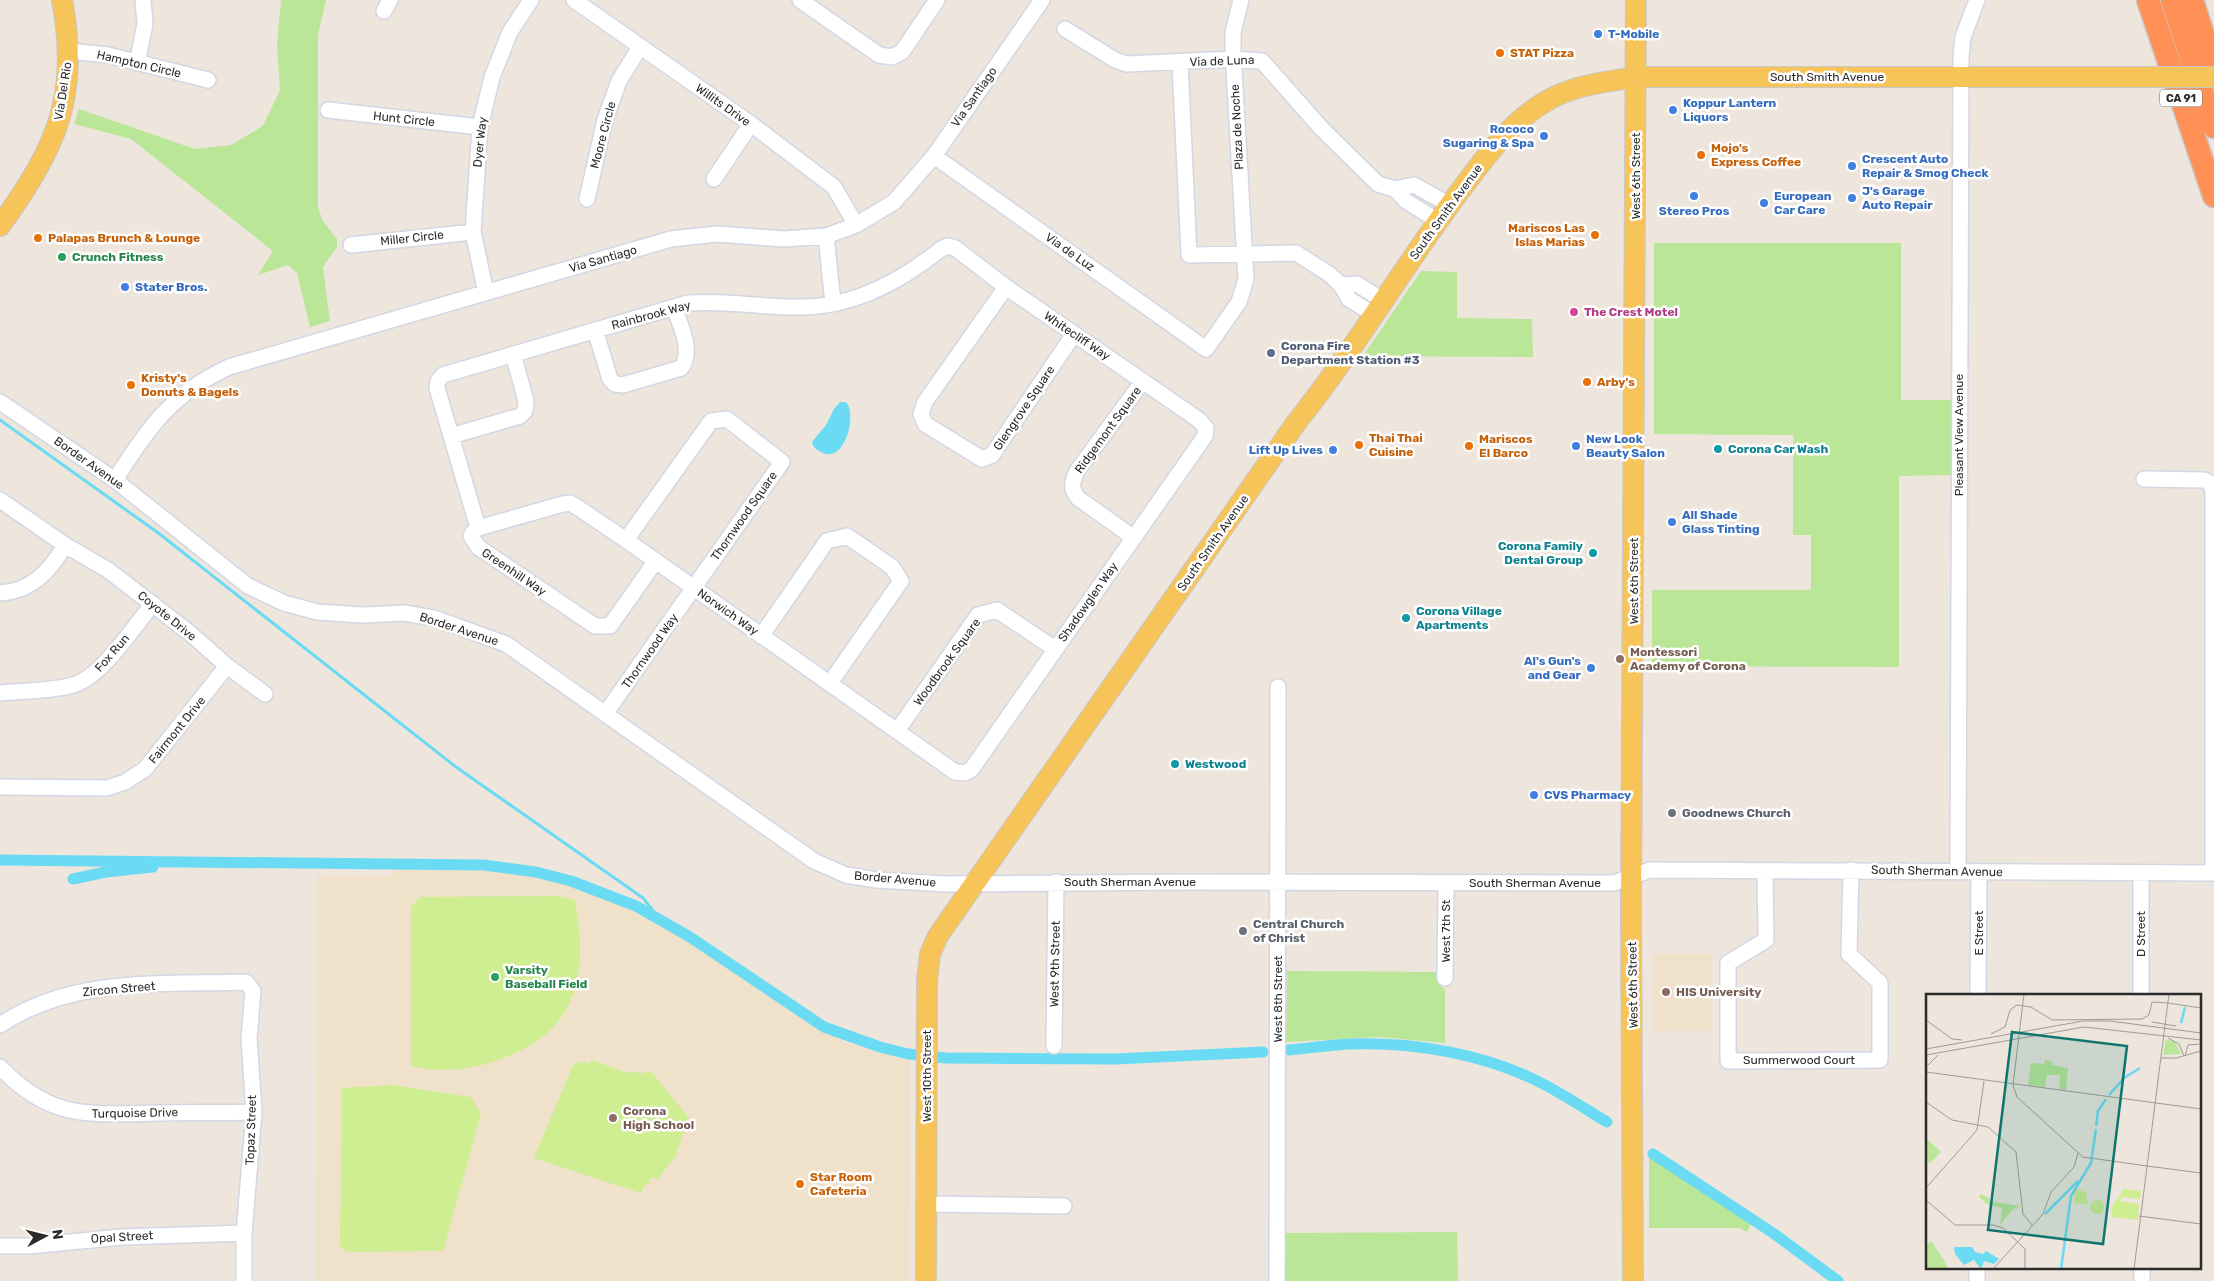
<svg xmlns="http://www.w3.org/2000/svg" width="2214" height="1281" viewBox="0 0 2214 1281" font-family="Rubik,sans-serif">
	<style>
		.education { fill: #f0e1cb }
		.green { fill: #b9e697 }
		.pitch { fill: #cfee92 }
		.water { fill: #6bdbf4 }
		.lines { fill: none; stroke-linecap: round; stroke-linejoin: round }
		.stream { stroke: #6bdbf4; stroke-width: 3 }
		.canal { stroke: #6bdbf4; stroke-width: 11 }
		.minor-casing { stroke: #d2d7e4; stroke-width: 18 }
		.major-casing { stroke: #c8c8c8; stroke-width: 22 }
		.highway-casing { stroke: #c8c8c8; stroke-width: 25 }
		.minor { stroke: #fff; stroke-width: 15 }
		.major { stroke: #f7c459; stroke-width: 20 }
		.highway { stroke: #ff9156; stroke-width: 22 }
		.major-bridge-casing { stroke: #c8c8c8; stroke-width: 22; stroke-linecap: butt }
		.major-bridge { stroke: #f7c459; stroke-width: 20 }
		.shop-dot { fill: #3f7fe0; stroke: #fff; stroke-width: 2 }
		.food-dot { fill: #e8710a; stroke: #fff; stroke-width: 2 }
		.leisure-dot { fill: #2e9e5b; stroke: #fff; stroke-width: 2 }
		.hotel-dot { fill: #d1479c; stroke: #fff; stroke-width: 2 }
		.service-dot { fill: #5c6f8a; stroke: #fff; stroke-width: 2 }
		.culture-dot { fill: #0f9aa8; stroke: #fff; stroke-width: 2 }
		.education-dot { fill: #8d6e63; stroke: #fff; stroke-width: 2 }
		.worship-dot { fill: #6b7280; stroke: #fff; stroke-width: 2 }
		.labels { text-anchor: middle; stroke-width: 5; stroke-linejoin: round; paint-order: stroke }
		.shield { fill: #fff; stroke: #6b6b6b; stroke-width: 1 }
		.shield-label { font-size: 11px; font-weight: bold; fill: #2b2b2b }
		.shop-label { font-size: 12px; font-weight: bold; fill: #366cbe; stroke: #fff; text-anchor: start }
		.food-label { font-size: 12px; font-weight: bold; fill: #c56008; stroke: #fff; text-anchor: start }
		.street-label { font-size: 12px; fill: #2b2b2b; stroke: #fff }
		.leisure-label { font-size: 12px; font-weight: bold; fill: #27864d; stroke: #fff; text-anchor: start }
		.hotel-label { font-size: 12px; font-weight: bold; fill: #b23c85; stroke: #fff; text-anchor: start }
		.service-label { font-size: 12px; font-weight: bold; fill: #4e5e75; stroke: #fff; text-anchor: start }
		.culture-label { font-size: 12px; font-weight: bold; fill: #0d838f; stroke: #fff; text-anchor: start }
		.education-label { font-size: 12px; font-weight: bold; fill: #785e54; stroke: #fff; text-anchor: start }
		.worship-label { font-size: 12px; font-weight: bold; fill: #5b616d; stroke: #fff; text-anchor: start }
		.inset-river { fill: none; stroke: #6bdbf4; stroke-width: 2.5 }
		.inset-road { fill: none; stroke: #a09b96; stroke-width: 1 }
		.view { fill: #0f766e; fill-opacity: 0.15; stroke: #0f766e; stroke-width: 2.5 }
		.inset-edge { fill: none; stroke: #2b2b2b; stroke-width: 2.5 }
	</style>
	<rect width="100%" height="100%" fill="#eee5dd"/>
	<path class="education" d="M392 868 479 869 518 874 552 880 598 894 635 909 688 939 805 1022 847 1043 877 1052 910 1058 909 1281H315L317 876H392Z
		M1653 954H1711V1031H1653Z"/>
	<path class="green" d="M281 0H326L318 35V208L323 221 337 239V247L323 267 330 321 310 327 297 273 288 265 258 275 273 251 131 139 74 124 79 109 195 149 231 145 263 126 280 90 277 45Z
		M1654 243H1901V400H1951V475L1899 476V667L1652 666V590H1811V535H1793V435L1654 434Z
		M1421 271 1457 272V318L1532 319 1533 357 1363 356Z
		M1287 971 1437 972 1438 984 1445 989V1043L1379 1037 1286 1042Z
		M1649 1155 1751 1223 1747 1232 1740 1228H1649Z
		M1457 1232 1458 1281H1286L1285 1233Z"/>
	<path class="pitch" d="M559 896 575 900C589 976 578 1033 498 1060 472 1070 439 1073 411 1066V906L421 897Z
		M591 1060 625 1072 645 1073 651 1071 689 1118 675 1157 658 1179 651 1177 649 1184H645L641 1193 534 1158 573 1065 581 1061 589 1064Z
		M392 1085 471 1097 481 1114 443 1251 350 1252 344 1250 340 1245 342 1088Z"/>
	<path class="water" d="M840 402H846C858 415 844 468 819 451 815 448 813 447 812 442L826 425 834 409Z"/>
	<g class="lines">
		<path class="stream" d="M0 420 157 532 456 767 643 898 661 921"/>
		<path class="canal" d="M0 860 484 865 536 872 571 881 636 906 690 937 824 1027 880 1047 908 1054 946 1058 1116 1059 1263 1052
			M73 879 106 872 153 867
			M1289 1050C1309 1048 1330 1045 1350 1044 1415 1042 1487 1054 1545 1085 1566 1096 1587 1110 1607 1122
			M1653 1154 1773 1233 1838 1281"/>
		<defs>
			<path id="minor" d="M574 0 751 124 834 187 856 225
				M800 0 879 55 892 57 902 52 937 0
				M384 11 390 0
				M1065 29 1115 60 1126 64 1233 59 1262 61 1322 129 1378 184 1395 189 1414 185 1450 205
				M69 51 108 55 208 80
				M137 63 145 24 143 0
				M1180 63 1189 255 1296 253 1329 274 1341 285 1349 299 1373 314
				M328 110 480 127
				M934 156 1206 349 1239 302 1246 279 1233 52V32L1241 0
				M714 179 751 124
				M1395 189 1406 201 1438 221
				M587 199 605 120 619 81 640 47
				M826 236 833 303
				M351 245 473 232
				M1341 285 1357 284 1382 300
				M1006 287 925 402 921 414 925 424 982 459 992 455 1074 334
				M486 293 473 232 480 127 492 77 510 32 531 0
				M595 330 610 379 615 384 623 385 681 368C694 351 680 325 674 307
				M0 402 115 480 248 586 284 603 317 612 363 615 404 613 434 618 506 644 814 861 846 875 877 880 947 884 1189 882 1614 883 1650 870 2214 873
				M451 436 520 416 525 411 526 401 513 354
				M2144 479 2204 480 2210 483 2213 490V873
				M115 480C147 429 172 393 229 367L671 239 717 234 784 239 826 236 856 225 894 202 934 156 1042 0
				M0 500 65 545 108 570 191 634 227 666 265 694
				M478 528 563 504 570 503 577 507 626 540 955 772 964 773 971 770 1205 436 1206 428 1199 420 1006 287 955 248 948 246 941 249C900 282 849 309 795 307 759 307 724 300 688 303L443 375 438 381 437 388 478 528 473 532 471 536 478 547 595 626H610L655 562
				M1134 538 1078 498C1070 488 1072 482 1077 471L1143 381
				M0 593C32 591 50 571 65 545
				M761 636 827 541 847 536 892 567 901 581 830 683
				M0 693C21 691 54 691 73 685 102 677 133 627 153 604
				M605 714 782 462 727 419 711 421 626 540
				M897 731 978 615 997 610 1055 649
				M0 787 107 788 125 782 145 769 227 666
				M1765 871 1766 940 1728 963V1061L1880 1060V983L1849 954 1851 870
				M1958 872 1961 57 1963 37 1977 0
				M2141 874V995
				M1445 978 1446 883
				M1978 995 1979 872
				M0 1025C73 976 162 985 246 982L253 991 249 1038 254 1112 244 1233V1281
				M1054 1046 1056 882
				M0 1067C51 1121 90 1114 158 1113 190 1112 222 1113 254 1112
				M927 1204 1064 1206
				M0 1246H29L122 1237 244 1233
				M1977 1267V1281
				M2142 1267V1281
				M1277 1281 1278 687"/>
			<path id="major" d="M0 226C56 148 80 98 62 0
				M926 1281 927 980 930 954 938 936 1296 423C1355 349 1403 267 1460 191 1485 158 1509 123 1545 102 1572 85 1606 82 1636 77H2129
				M1633 1281 1631 912 1636 0"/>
			<path id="highway" d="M2148 0 2214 196
				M2172 0 2214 127
				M2192 0 2214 68"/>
		</defs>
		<use href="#minor" class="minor-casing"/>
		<use href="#major" class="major-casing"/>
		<use href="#highway" class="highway-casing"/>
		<use href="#minor" class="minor"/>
		<use href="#major" class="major"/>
		<use href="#highway" class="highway"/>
		<defs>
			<path id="major-bridge" d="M2129 77H2214"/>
		</defs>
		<use href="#major-bridge" class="major-bridge-casing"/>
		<use href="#major-bridge" class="major-bridge"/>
	</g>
	<g class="shop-dot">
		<circle cx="1598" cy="34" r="5"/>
		<circle cx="1673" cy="110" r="5"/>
		<circle cx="1544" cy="136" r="5"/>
		<circle cx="1852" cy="166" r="5"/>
		<circle cx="1694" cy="196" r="5"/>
		<circle cx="1852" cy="198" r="5"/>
		<circle cx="1764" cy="203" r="5"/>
		<circle cx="125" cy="287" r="5"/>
		<circle cx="1576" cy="446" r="5"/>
		<circle cx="1333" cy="450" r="5"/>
		<circle cx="1672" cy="522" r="5"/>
		<circle cx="1591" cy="668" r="5"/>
		<circle cx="1534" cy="795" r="5"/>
	</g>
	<g class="food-dot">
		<circle cx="1500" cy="53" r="5"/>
		<circle cx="1701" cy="155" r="5"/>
		<circle cx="1595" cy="235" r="5"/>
		<circle cx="38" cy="238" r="5"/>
		<circle cx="1587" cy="382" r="5"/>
		<circle cx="131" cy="385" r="5"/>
		<circle cx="1359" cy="445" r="5"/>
		<circle cx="1469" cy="446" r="5"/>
		<circle cx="800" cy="1184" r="5"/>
	</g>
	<g class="leisure-dot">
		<circle cx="62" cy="257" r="5"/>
		<circle cx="495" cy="977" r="5"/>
	</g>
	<circle class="hotel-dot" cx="1574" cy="312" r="5"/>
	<circle class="service-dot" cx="1271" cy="353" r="5"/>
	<g class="culture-dot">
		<circle cx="1718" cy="449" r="5"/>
		<circle cx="1593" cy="553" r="5"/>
		<circle cx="1406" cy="618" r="5"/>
		<circle cx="1175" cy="764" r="5"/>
	</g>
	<g class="education-dot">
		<circle cx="1620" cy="659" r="5"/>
		<circle cx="1666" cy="992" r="5"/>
		<circle cx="613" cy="1118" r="5"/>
	</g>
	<g class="worship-dot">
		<circle cx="1672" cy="813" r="5"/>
		<circle cx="1243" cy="931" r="5"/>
	</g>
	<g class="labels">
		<rect class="shield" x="2160" y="89.5" width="42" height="17" rx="4"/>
		<g class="shield-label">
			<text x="2181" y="102">CA 91</text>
		</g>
		<g class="shop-label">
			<text x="1608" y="38">T-Mobile</text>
			<text x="1683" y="107">Koppur Lantern<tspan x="1683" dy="14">Liquors</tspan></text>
			<text x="1534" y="133" text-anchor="end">Rococo<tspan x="1534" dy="14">Sugaring &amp; Spa</tspan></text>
			<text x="1862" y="163">Crescent Auto<tspan x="1862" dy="14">Repair &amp; Smog Check</tspan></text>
			<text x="1862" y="195">J's Garage<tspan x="1862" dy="14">Auto Repair</tspan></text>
			<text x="1774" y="200">European<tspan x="1774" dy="14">Car Care</tspan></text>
			<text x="1694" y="215" text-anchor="middle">Stereo Pros</text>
			<text x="135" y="291">Stater Bros.</text>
			<text x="1586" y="443">New Look<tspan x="1586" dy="14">Beauty Salon</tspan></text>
			<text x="1323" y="454" text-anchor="end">Lift Up Lives</text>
			<text x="1682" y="519">All Shade<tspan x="1682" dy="14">Glass Tinting</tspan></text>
			<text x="1581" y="665" text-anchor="end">Al's Gun's<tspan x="1581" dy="14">and Gear</tspan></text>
			<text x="1544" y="799">CVS Pharmacy</text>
		</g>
		<g class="food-label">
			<text x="1510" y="57">STAT Pizza</text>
			<text x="1711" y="152">Mojo's<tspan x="1711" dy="14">Express Coffee</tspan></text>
			<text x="1585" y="232" text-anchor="end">Mariscos Las<tspan x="1585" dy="14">Islas Marias</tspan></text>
			<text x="48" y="242">Palapas Brunch &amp; Lounge</text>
			<text x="141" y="382">Kristy's<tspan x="141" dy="14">Donuts &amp; Bagels</tspan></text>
			<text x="1597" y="386">Arby's</text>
			<text x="1369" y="442">Thai Thai<tspan x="1369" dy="14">Cuisine</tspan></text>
			<text x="1479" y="443">Mariscos<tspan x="1479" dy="14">El Barco</tspan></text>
			<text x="810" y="1181">Star Room<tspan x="810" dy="14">Cafeteria</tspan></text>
		</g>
		<g class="street-label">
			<text transform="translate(1222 61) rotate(-2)" y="4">Via de Luna</text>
			<text transform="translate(139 64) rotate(13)" y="4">Hampton Circle</text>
			<text x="1827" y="81">South Smith Avenue</text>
			<text transform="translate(63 91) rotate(-81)" y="4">Via Del Rio</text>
			<text transform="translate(974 97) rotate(-55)" y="4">Via Santiago</text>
			<text transform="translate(723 105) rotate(35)" y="4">Willits Drive</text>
			<text transform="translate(404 119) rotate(6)" y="4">Hunt Circle</text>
			<text transform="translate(1237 127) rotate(-93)" y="4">Plaza de Noche</text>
			<text transform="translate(603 135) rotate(-75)" y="4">Moore Circle</text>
			<text transform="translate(480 142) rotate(-84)" y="4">Dyer Way</text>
			<text transform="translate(1636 176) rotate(-90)" y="4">West 6th Street</text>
			<text transform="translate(1446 212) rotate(-54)" y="4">South Smith Avenue</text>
			<text transform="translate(412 238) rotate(-6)" y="4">Miller Circle</text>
			<text transform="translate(1070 252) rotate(35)" y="4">Via de Luz</text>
			<text transform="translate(603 259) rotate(-16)" y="4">Via Santiago</text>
			<text transform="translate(651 315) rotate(-15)" y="4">Rainbrook Way</text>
			<text transform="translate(1077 336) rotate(34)" y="4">Whitecliff Way</text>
			<text transform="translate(1024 408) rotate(-56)" y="4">Glengrove Square</text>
			<text transform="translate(1108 430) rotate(-54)" y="4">Ridgemont Square</text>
			<text transform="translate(1959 435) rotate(-90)" y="4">Pleasant View Avenue</text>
			<text transform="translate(89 463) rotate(35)" y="4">Border Avenue</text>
			<text transform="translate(744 516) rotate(-55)" y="4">Thornwood Square</text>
			<text transform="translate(1213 543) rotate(-55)" y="4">South Smith Avenue</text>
			<text transform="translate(514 572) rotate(34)" y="4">Greenhill Way</text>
			<text transform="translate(1634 581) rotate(-90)" y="4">West 6th Street</text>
			<text transform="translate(1088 602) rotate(-55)" y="4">Shadowglen Way</text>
			<text transform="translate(728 612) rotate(35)" y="4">Norwich Way</text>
			<text transform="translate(167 616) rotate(39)" y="4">Coyote Drive</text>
			<text transform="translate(459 629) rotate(18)" y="4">Border Avenue</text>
			<text transform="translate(650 651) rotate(-55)" y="4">Thornwood Way</text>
			<text transform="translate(112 653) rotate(-49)" y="4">Fox Run</text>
			<text transform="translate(947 662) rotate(-54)" y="4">Woodbrook Square</text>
			<text transform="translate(177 730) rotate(-51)" y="4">Fairmont Drive</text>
			<text transform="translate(1937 871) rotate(1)" y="4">South Sherman Avenue</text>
			<text transform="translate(895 879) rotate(5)" y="4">Border Avenue</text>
			<text x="1130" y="886">South Sherman Avenue</text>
			<text x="1535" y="887">South Sherman Avenue</text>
			<text transform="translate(1446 931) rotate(-90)" y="4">West 7th St</text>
			<text transform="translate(1979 933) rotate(-90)" y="4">E Street</text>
			<text transform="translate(2141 934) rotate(-90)" y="4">D Street</text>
			<text transform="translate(1055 964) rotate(-89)" y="4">West 9th Street</text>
			<text transform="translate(1633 985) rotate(-91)" y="4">West 6th Street</text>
			<text transform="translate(119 989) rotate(-5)" y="4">Zircon Street</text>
			<text transform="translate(1278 999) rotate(-90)" y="4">West 8th Street</text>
			<text x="1799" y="1064">Summerwood Court</text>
			<text transform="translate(927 1076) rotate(-90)" y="4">West 10th Street</text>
			<text transform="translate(135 1113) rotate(-1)" y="4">Turquoise Drive</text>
			<text transform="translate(251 1130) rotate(-88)" y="4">Topaz Street</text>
			<text transform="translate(122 1237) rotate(-3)" y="4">Opal Street</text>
		</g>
		<g class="leisure-label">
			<text x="72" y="261">Crunch Fitness</text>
			<text x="505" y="974">Varsity<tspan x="505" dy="14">Baseball Field</tspan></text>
		</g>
		<g class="hotel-label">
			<text x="1584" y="316">The Crest Motel</text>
		</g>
		<g class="service-label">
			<text x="1281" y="350">Corona Fire<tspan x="1281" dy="14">Department Station #3</tspan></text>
		</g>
		<g class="culture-label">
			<text x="1728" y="453">Corona Car Wash</text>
			<text x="1583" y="550" text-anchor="end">Corona Family<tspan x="1583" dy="14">Dental Group</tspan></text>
			<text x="1416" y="615">Corona Village<tspan x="1416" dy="14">Apartments</tspan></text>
			<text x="1185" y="768">Westwood</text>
		</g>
		<g class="education-label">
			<text x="1630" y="656">Montessori<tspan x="1630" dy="14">Academy of Corona</tspan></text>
			<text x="1676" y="996">HIS University</text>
			<text x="623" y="1115">Corona<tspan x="623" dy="14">High School</tspan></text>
		</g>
		<g class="worship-label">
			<text x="1682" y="817">Goodnews Church</text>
			<text x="1253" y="928">Central Church<tspan x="1253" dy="14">of Christ</tspan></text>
		</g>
	</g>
	<g transform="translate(1926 994)">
		<rect width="275" height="275" fill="#eee5dd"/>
		<path d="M240 45 249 48 255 60 237 61ZM119 66 126 67V71L142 74 140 96 133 95 134 81H121L119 93 102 91 105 69 118 70ZM0 144 15 158 4 169 0 166ZM55 200 68 208 95 212 87 215 74 231 76 214 61 210 53 203ZM5 247 18 266 22 275H0V252Z" fill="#b9e697"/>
		<path d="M149 195 160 198 162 211 148 209ZM198 195 215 197 214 205 196 203 194 207 213 210 212 226 186 223 185 214ZM164 213a7 7 0 1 1 14 0a7 7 0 1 1-14 0Z" fill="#cfee92"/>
		<path d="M28 253H46L49 258 57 260 60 257 73 265 68 270 58 267 55 275 48 266 38 271 29 260Z" fill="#6bdbf4"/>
		<path class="inset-river" d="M255 29 259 13M183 101 198 84 214 74M170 132 172 117 180 105M119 220 152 187M135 275 145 202 165 169 170 135"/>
		<path class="inset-road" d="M98 0 87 91 91 103 157 163 221 172M242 9 275 14M0 26 26 45 36 46M226 28 250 32M65 40 79 33 84 16 91 11 105 13 126 26 216 25 223 21 226 8 242 9M242 44 253 50 258 62M0 55 157 27H184L275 39M0 61 158 33 275 46M259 62 262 51 274 50M235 64H250L275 57M0 73 12 61M0 78 275 115M0 108 26 126 62 133 90 158 97 220 106 231M221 172 275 179M0 194 51 136 58 87M0 206 29 231H67L77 234 99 255V275M213 222 275 230M67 275 117 220 125 198 148 173 152 159M208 275 243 0"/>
		<path class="view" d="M86 38 201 52 177 250 62 236Z"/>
		<rect width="275" height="275" class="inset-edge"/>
	</g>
	<g transform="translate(45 1236) rotate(83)" stroke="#ffffff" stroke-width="4" paint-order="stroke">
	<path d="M0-4L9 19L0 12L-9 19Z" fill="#2b2b2b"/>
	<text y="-8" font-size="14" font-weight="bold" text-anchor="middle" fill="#2b2b2b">N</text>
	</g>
</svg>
